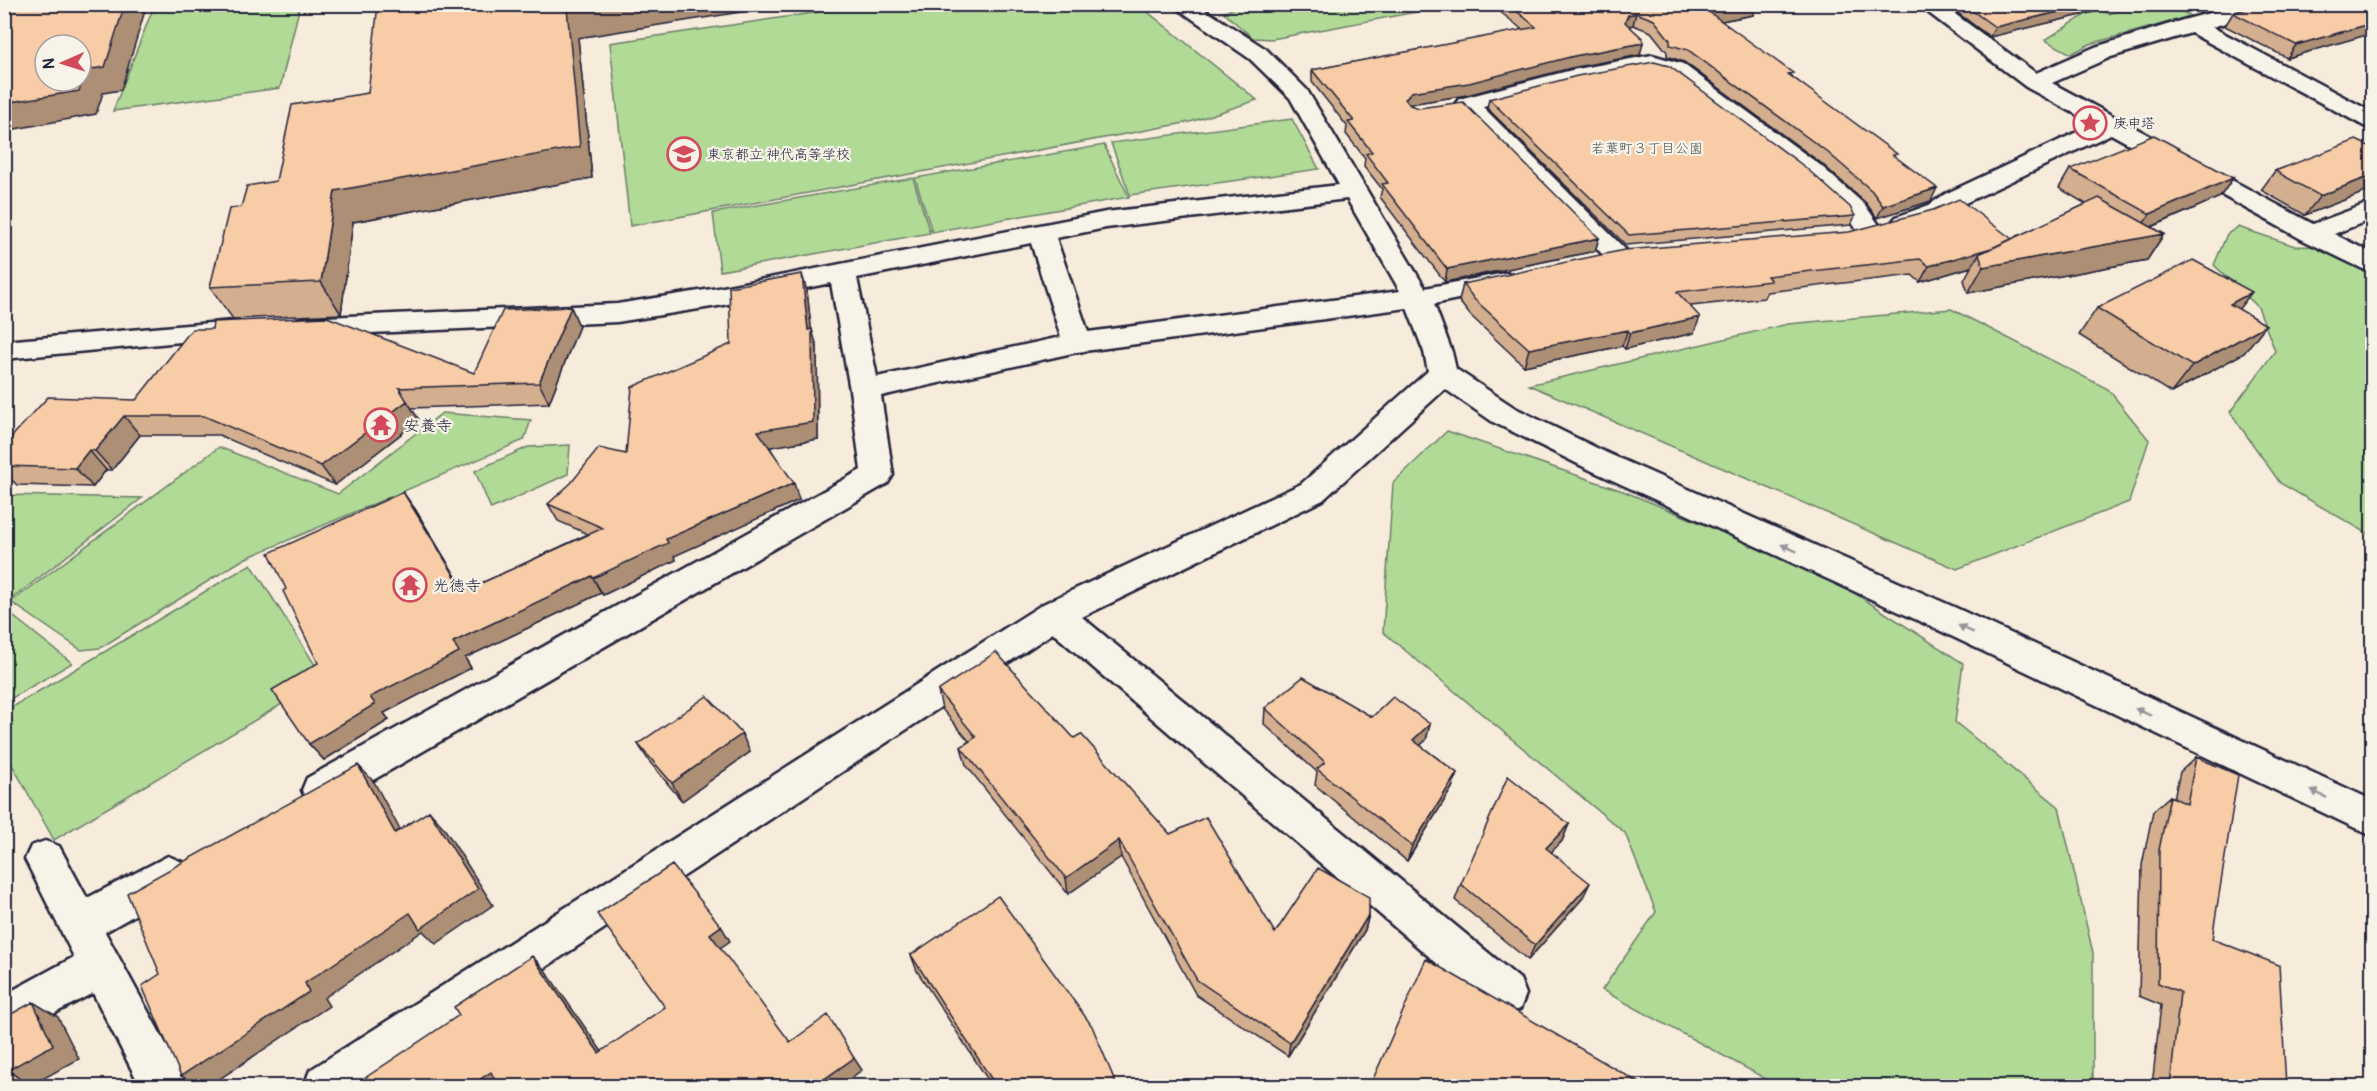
<svg xmlns="http://www.w3.org/2000/svg" width="2377" height="1091" viewBox="0 0 2377 1091" font-family="Pangolin,'Klee One',sans-serif">
	<style>
		.green { fill: #b1da97; stroke: #6a7e69; stroke-width: 1.5 }
		.lines { fill: none; stroke-linecap: round; stroke-linejoin: round }
		.minor-casing { stroke: #22223b; stroke-width: 5 }
		.minor { fill: #f7f3e8; fill-rule: evenodd }
		.wall { fill: #d4af8f; stroke: #22223b; stroke-width: 1.5 }
		.shaded-wall { fill: #ad8f74; stroke: #22223b; stroke-width: 1.5 }
		.building { fill: #f7cca6; stroke: #22223b; stroke-width: 1.5; fill-rule: evenodd }
		.oneway { fill: #97959a }
		.labels { text-anchor: middle; stroke-width: 4.5; stroke-linejoin: round; paint-order: stroke }
		.far-poi-label { font-size: 14px; fill: #22223b; stroke: #f7f3e8; text-anchor: start }
		.far-park-label { font-size: 14px; fill: #4d5957; stroke: #f7f3e8 }
		.poi-label { font-size: 16px; fill: #22223b; stroke: #f7f3e8; text-anchor: start }
	</style>
	<rect width="100%" height="100%" fill="#f7ebdb"/>
	<filter id="ink" filterUnits="userSpaceOnUse"><feTurbulence type="fractalNoise" baseFrequency=".0167" numOctaves="2"/><feDisplacementMap in="SourceGraphic" scale="12" xChannelSelector="R" yChannelSelector="G"/><feConvolveMatrix kernelMatrix="1 2 1 2 8 2 1 2 1" color-interpolation-filters="sRGB"/></filter>
	<g filter="url(#ink)">
		<path class="green" d="M202 4 300 5 280 88 113 111 152 11Z
			M1240 4H1454V5L1272 39 1253 38 1224 13Z
			M867 5H1139L1257 100 1190 122 630 226 610 43Z
			M2140 5H2170L2191 16 2090 44 2071 54 2045 40 2096 8 2109 14Z
			M1292 119 1319 169 1130 195 1111 143Z
			M1104 145 1129 197 932 232 915 178Z
			M913 178 930 233 720 271 713 213Z
			M2238 227 2295 246 2372 248V536L2280 483 2230 412 2275 351 2258 307 2214 265 2227 234Z
			M1951 309 2108 389 2149 440 2129 502 1957 569 1529 385 1788 324Z
			M442 413 531 420 524 440 244 559 100 648 81 650 11 602 219 447 338 494Z
			M1447 431 1623 491 1828 576 1963 663 1955 722 2059 807 2093 953V1086H1779L1602 990 1656 912 1625 833 1383 632 1393 483Z
			M570 445 568 474 491 509 475 471 528 447Z
			M5 495 142 498 5 604Z
			M251 564 324 679 54 840 5 752 4 712Z
			M4 609 72 663 5 702H4Z"/>
		<g class="lines">
			<defs>
				<path id="minor" d="M1171 4H1196L1266 49 1307 90 1425 288 1505 273 1515 275 1519 281 1515 287 1434 304 1452 352 1456 369 1515 408 1607 453 1954 607 2372 800V836L1930 626 1586 468 1493 422 1445 389 1323 500 1082 617 1520 979 1526 994 1520 1009 1505 1015 1490 1009 1053 633 365 1086H304L310 1070 1043 604 1301 484 1428 371 1424 352 1407 308 1077 352 881 396 893 475 888 483 335 802 321 807 307 802 302 790 307 778 861 470 850 390 831 283 718 306 617 322 303 336 293 333 289 327 293 321 303 318 617 304 718 288 1106 212 1339 185 1290 98 1250 59ZM1347 199 1400 291 1088 332 1056 238 1106 228ZM1031 243 1061 337 877 377 857 278Z
					M1917 4H1941L2036 73 2095 47 2183 20 2244 4H2279L2276 8 2212 27 2372 112V128L2364 126 2191 33 2111 57 2052 83 2313 224 2372 202V219L2334 234 2372 253V271L2363 269 2303 240 2111 134 1963 204C1945 217 1918 233 1896 227L1892 222 1896 217 1929 205 1945 194 2094 124 2026 87Z
					M1652 55 1683 64 1820 165 1865 205 1884 232 1880 238 1871 240 1862 238 1847 215 1802 175 1667 74 1651 69 1630 72 1483 107 1632 256 1628 262 1619 264 1610 262 1455 104 1459 99 1572 70Z
					M233 321 243 324 247 330 243 336 4 359V341Z
					M45 841 59 846 87 898 168 856 182 862 188 875 182 888 105 932 180 1070 186 1086H140L93 993 4 1040V995L74 957 25 859 31 846Z"/>
			</defs>
			<use href="#minor" class="minor-casing"/>
			<use href="#minor" class="minor"/>
		</g>
		<path class="wall" d="M1500 4H1756L1753 15 1721 21 1895 157 1931 201 1877 218 1866 203 1821 163 1684 62 1667 56V52L1651 32 1633 25 1629 26 1640 55 1571 68 1467 95 1409 104 1599 238 1595 251 1445 282 1380 197 1382 189 1364 166 1365 158 1346 134 1347 126 1312 82V70L1523 30 1499 11Z
			M1946 4H2127L1990 37Z
			M2184 4H2233L2200 13Z
			M2373 4V33L2287 58 2225 26 2233 13Z
			M578 38 592 178 353 222 341 314 233 319 210 287 241 207 276 181 368 93Z
			M1489 99 1855 216 1851 225 1626 245 1487 108Z
			M2373 148V189L2305 215 2261 190 2275 171Z
			M2070 169 2233 178 2220 197 2152 227 2164 234 2147 260 1968 293 1964 280 1971 267 1920 282 1912 275 1767 292 1764 298 1691 306 1694 333 1625 349 1622 346 1524 366 1470 315 1459 301 1463 284 2012 239 2086 204 2059 188Z
			M807 291 811 329 817 347 818 439 770 447 799 500 674 556 676 560 603 595 601 593 465 658 471 668 384 713 389 720 324 760 309 744 318 663 415 509 464 591 588 534 558 521 548 504 626 454 731 344Z
			M571 307 579 326 549 403 411 408 419 420 335 485 219 435H140L112 470H106L93 487 17 485 4 472V445L136 400 212 329 474 373Z
			M2097 308 2239 310 2266 325 2244 353 2171 393 2079 335Z
			M938 691 1074 738 1170 834 1275 933 1369 914 1365 930 1288 1056 1196 995 1121 857 1068 894 966 765 961 747 969 741 942 709Z
			M1265 708 1372 717 1430 724 1426 740 1420 745 1457 773 1452 788 1407 861 1315 785 1317 772 1264 724Z
			M638 744 750 752 682 801 649 761Z
			M2196 757 2212 939 2286 1086H2152L2161 1005 2139 996 2142 865 2153 811 2170 796 2174 798 2180 772Z
			M1569 824 1562 841 1551 852 1582 899 1528 960 1455 900 1461 884Z
			M911 955 1117 1086H992L917 971Z"/>
		<path class="shaded-wall" d="M125 4H147L121 90 103 93 96 114 4 131V103L86 70Z
			M591 4H791L578 38 592 178 353 222 341 314 321 282 335 191 567 8Z
			M1749 4H1756L1753 15 1705 24 1709 12Z
			M2092 4H2127L1990 37 1995 27Z
			M2206 4H2233L2200 13Z
			M1636 13 1633 25 1625 27V22L1628 15Z
			M2373 23V33L2287 58 2296 45Z
			M1643 43 1640 55 1571 68 1467 95 1410 104 1404 111 1405 99 1411 92 1574 56Z
			M2373 175V189L2305 215 2320 196Z
			M2233 178 2220 197 2137 233 2150 214Z
			M1937 188 1931 201 1877 218 1883 206Z
			M2164 234 2147 260 1968 293 1983 267Z
			M1599 238 1595 251 1445 282 1447 269Z
			M2015 241 1979 254 1971 267 1920 282 1929 266Z
			M802 274 807 291 812 335V329L817 347 818 439 765 448 758 431 808 330Z
			M2252 292 2231 319 2230 304Z
			M571 307 579 326 549 403 539 383Z
			M1700 317 1694 333 1625 349 1630 333Z
			M2266 325 2244 353 2171 393 2192 366Z
			M1628 330 1622 346 1524 366 1529 349Z
			M407 401 419 420 335 485 321 466Z
			M124 416 140 435 112 470 95 451Z
			M89 450 106 470 93 487 75 468Z
			M794 483 799 500 674 556 676 560 603 595 593 578 666 539Z
			M403 492 415 509 475 608 464 591Z
			M592 576 601 593 465 658 471 668 384 713 389 720 324 760 309 744 370 697 453 642Z
			M1430 724 1426 740 1409 756 1413 740Z
			M742 734 750 752 682 801 672 783Z
			M358 765 374 782 411 850 395 833Z
			M1457 773 1452 788 1407 861 1412 846Z
			M429 811 444 828 493 905 436 944 423 931 324 998 329 1006 209 1086H199L181 1076 305 983Z
			M1569 824 1562 841 1539 865 1546 848Z
			M1119 840 1121 857 1068 894 1066 878Z
			M1590 883 1582 899 1528 960 1535 945Z
			M1369 914 1365 930 1288 1056 1290 1043Z
			M721 926 730 941 720 948 710 934Z
			M532 956 545 970 612 1066 599 1053Z
			M33 1002 58 1017 79 1059 35 1083 39 1086H29L8 1070Z
			M854 1058 862 1070 839 1086H827L823 1080Z
			M491 1072 503 1086H470Z"/>
		<path class="building" d="M4 4H125L105 67 86 70 79 91 4 103ZM45 45H81V81H45Z
			M378 4H591L567 8 580 147 335 191 321 282 210 287 229 209 241 207 247 186 276 181 292 105 368 93Z
			M1508 4H1749L1709 12 1793 73 1788 74 1897 154 1893 155 1937 188 1883 206 1872 191 1826 151 1688 50 1670 45V40L1654 20 1636 13 1628 15 1625 22 1642 38 1643 43 1574 56 1469 83 1411 92 1405 99 1410 105 1419 108 1463 102 1599 238 1447 269 1382 184 1388 183 1366 154 1372 152 1348 122 1354 121 1312 70 1536 27Z
			M1963 4H2092L1995 27Z
			M2261 4H2373V23L2296 45 2233 13Z
			M1654 62 1669 66 1805 167 1850 207 1855 216 1629 235 1489 99 1577 76Z
			M2154 135 2233 178 2150 214 2070 169Z
			M2356 140 2373 148V175L2320 196 2275 171Z
			M2099 198 2164 234 1983 267 1979 254Z
			M1959 199 2012 239 1995 247 1929 266 1920 259 1767 276 1771 281 1677 292 1700 317 1630 333 1628 330 1529 349 1474 299 1463 284 1624 250 1849 232 1933 210Z
			M2193 260 2252 292 2230 304 2266 325 2192 366 2097 308Z
			M802 274 808 330 812 329 813 422 758 431 794 483 666 539 668 543 593 578 592 576 453 642 459 652 370 697 375 704 309 744 272 690 318 663 283 591 286 589 269 553 403 492 464 591 603 528 548 504 571 483 599 448 626 454 632 387 731 344 729 287Z
			M571 307 539 383 399 388 407 401 321 466 204 416H124L95 451 89 450 75 468 4 466V458L8 454H4V445L48 397 136 400 192 329H212L213 322 327 317 474 373 503 310Z
			M996 652 1074 738 1081 734 1170 834 1206 817 1275 933 1318 868 1369 897V914L1290 1043 1197 980 1119 840 1066 878 961 747 976 737 938 691Z
			M1303 677 1372 717 1393 697 1430 724 1413 740 1457 773 1412 846 1317 769 1325 762 1265 708Z
			M707 696 742 734 672 783 638 744Z
			M2196 757 2238 775 2212 939 2279 965 2286 1086H2170L2180 992 2158 983 2159 850 2170 796 2187 804Z
			M358 765 395 833 429 811 478 889 420 929 410 913 305 983 309 992 181 1076 142 986 160 974 127 893Z
			M1508 776 1569 824 1546 848 1590 883 1535 945 1461 884Z
			M672 865 721 926 710 934 790 1042 828 1015 854 1058 823 1080 827 1086H498L491 1072 470 1086H353L459 1015 454 1007 532 956 599 1053 665 1007 597 914Z
			M998 896 1092 1026 1117 1086H996L911 955Z
			M1426 959 1645 1086H1370Z
			M33 1002 53 1045 8 1070 29 1086H4V1018Z"/>
		<defs><path id="oneway-solid" d="M-6-.8H1V-3.2L6.5 0L1 3.2V.8H-6Z" transform="scale(1.5)"/></defs>
		<g class="oneway">
			<use href="#oneway-solid" transform="translate(1789 548) rotate(-156)"/>
			<use href="#oneway-solid" transform="translate(1966 629) rotate(-155)"/>
			<use href="#oneway-solid" transform="translate(2143 712) rotate(-155)"/>
			<use href="#oneway-solid" transform="translate(2319 794) rotate(-155)"/>
		</g>
	</g>
	<defs>
		<symbol id="sight-ring" viewBox="-11 -11 22 22"><circle r="9.5" fill="#f7f3e8" stroke="#d1495b" stroke-width="1.5"/><path d="M0-6L1.8-2.2L6-1.7L2.9 1.2L3.7 5.4L0 3.3L-3.7 5.4L-2.9 1.2L-6-1.7L-1.8-2.2Z" fill="#d1495b"/></symbol>
		<symbol id="school-ring" viewBox="-11 -11 22 22"><circle r="9.5" fill="#f7f3e8" stroke="#d1495b" stroke-width="1.5"/><path d="M0-5L7-2L0 1L-7-2ZM-4 1L0 2.5L4 1V4Q0 6-4 4Z" fill="#d1495b"/></symbol>
		<symbol id="temple-ring" viewBox="-11 -11 22 22"><circle r="9.5" fill="#f7f3e8" stroke="#d1495b" stroke-width="1.5"/><path d="M0-6L5-2H3V0L6.5 2.5H4V6H1.5V3h-3V6H-4V2.5H-6.5L-3 0V-2H-5Z" fill="#d1495b"/></symbol>
	</defs>
	<g fill-rule="evenodd">
		<use href="#sight-ring" x="2071" y="104" width="38" height="38"/>
		<use href="#school-ring" x="665" y="135" width="38" height="38"/>
		<use href="#temple-ring" x="362" y="406" width="38" height="38"/>
		<use href="#temple-ring" x="391" y="566" width="38" height="38"/>
	</g>
	<g class="labels">
		<g class="far-poi-label">
			<text x="2113" y="128">庚申塔</text>
			<text x="707" y="159">東京都立 神代高等学校</text>
		</g>
		<g class="far-park-label">
			<text x="1647" y="153">若葉町３丁目公園</text>
		</g>
		<g class="poi-label">
			<text x="404" y="431">安養寺</text>
			<text x="433" y="591">光徳寺</text>
		</g>
	</g>
	<rect width="2377" height="1091" fill="none" stroke="#f7f3e8" stroke-width="24"/>
	<rect x="12" y="12" width="2353" height="1067" fill="none" stroke="#22223b" stroke-width="2" filter="url(#ink)"/>
	<g transform="translate(63 63) rotate(267)"><circle r="28" fill="#f7f3e8" stroke="#a29fa3" stroke-width="1.5"/>
	<path d="M0-4.5L10 22L0 15L-10 22Z" fill="#d1495b"/>
	<text y="-9" font-size="16" font-weight="bold" text-anchor="middle" fill="#22223b">N</text>
	</g>
</svg>
